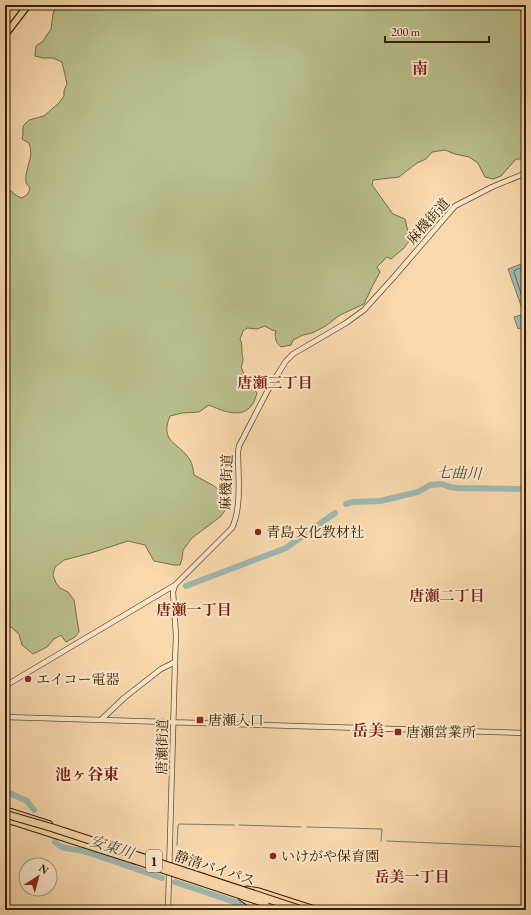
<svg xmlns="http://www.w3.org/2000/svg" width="531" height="915" viewBox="0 0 531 915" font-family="'EB Garamond','Noto Serif JP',serif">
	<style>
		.green { fill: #bac08d; stroke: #766e46 }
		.water { fill: #9fbab2; stroke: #747b6b }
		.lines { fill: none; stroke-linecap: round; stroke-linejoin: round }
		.shore { stroke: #696b59; stroke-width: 1 }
		.stream { stroke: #747b6b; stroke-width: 1 }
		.river { stroke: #9fbab2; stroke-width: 6 }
		.tertiary-casing { stroke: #644c2c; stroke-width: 6 }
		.primary-casing { stroke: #331c00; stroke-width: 8 }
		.trunk-casing { stroke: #331c00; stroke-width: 8 }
		.motorway-casing { stroke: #331c00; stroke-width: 9 }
		.tertiary { stroke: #fbe7ca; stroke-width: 4.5 }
		.primary { stroke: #f9daae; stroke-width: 5.5 }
		.trunk { stroke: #f9daae; stroke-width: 6 }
		.motorway { stroke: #f9daae; stroke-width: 7 }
		.motorway-bridge-casing { stroke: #331c00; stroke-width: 9; stroke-linecap: butt }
		.motorway-bridge { stroke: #f9daae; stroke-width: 7 }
		.poi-dot { fill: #8f2418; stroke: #fbe7ca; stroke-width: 1.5 }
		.labels { text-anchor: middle; stroke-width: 4; stroke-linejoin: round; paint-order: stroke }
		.shield { fill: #fbe7ca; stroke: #6f593d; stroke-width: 1 }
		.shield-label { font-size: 13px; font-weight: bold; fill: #331c00 }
		.street-label { font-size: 14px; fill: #331c00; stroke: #fbe7ca }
		.poi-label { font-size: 14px; fill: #331c00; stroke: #fbe7ca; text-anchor: start }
		.neighbourhood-label { font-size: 15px; font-weight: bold; fill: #7a1f14; stroke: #fbe7ca }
		.water-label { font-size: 15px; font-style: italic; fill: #534b35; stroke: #fbe7ca }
		.quarter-label { font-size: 16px; font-weight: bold; fill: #7a1f14; stroke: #fbe7ca }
	</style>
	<rect width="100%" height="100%" fill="#f9daae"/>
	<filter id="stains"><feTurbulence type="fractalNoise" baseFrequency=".005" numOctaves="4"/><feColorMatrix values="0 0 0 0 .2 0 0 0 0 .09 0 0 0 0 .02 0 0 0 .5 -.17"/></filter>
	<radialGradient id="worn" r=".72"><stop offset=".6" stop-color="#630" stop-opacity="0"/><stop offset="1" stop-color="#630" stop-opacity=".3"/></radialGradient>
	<path class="green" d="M58 5H526V155L522 159H516L501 176 493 179 485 177 478 163 469 157 455 154 445 150 432 152 426 159 417 163 399 177 373 180 372 185 393 214 405 219 410 240 404 248 391 259 387 257 377 267 380 272 373 285 364 304 340 315 324 327 312 333 303 335 293 340 291 345 281 347C276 343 274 337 276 331L272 330 265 326 257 329 247 328 243 331 240 339C243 346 241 344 242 351 242 360 245 357 241 367L245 376 257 393C250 421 229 414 209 405L199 412 182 413 170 416C159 443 179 442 190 460 193 465 193 470 194 475L214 486 226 496 228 507 220 517 192 538 183 550 182 559 180 565H174L154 561 145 545 128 541 91 553 64 560 55 567 53 575 56 583 60 588 68 592 74 600 79 632 75 637 66 642 61 635 54 639 47 647 33 654 22 645 19 634 11 627 5 625V186L17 196 22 198 28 194 30 188 26 183C24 168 35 158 29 143L22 139 23 134V126L29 120 44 116 59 103 64 96V91L67 84 62 62 53 58H43L35 56 36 46 43 41 51 29 53 14 55 8Z"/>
	<path class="water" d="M526 262V326L518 329 514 317 524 314 508 269Z"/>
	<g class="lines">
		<path class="shore" d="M526 266 515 270 514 272 526 309"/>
		<path class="stream" d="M239 825 301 827
			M307 827 382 829 381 841
			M387 841 526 847
			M177 845 178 826 179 824 234 825
			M176 865 177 851"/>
		<path class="river" d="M346 504 352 502 380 501 418 492 430 485 442 484 450 487 457 488 526 489
			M186 586 286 548 335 513
			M5 791 27 801 34 810
			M55 842C64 851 72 848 83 851 110 859 135 869 162 878
			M175 882 259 910"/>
		<defs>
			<path id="tertiary" d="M5 686 175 585 232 528C242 507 238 475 238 452L239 446 269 388 286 361 293 354 346 323 364 310 393 278 455 206 492 187 526 173
				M5 717 526 733
				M102 719 124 698 161 669 175 662
				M168 910 175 662 176 636 173 592 175 585"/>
			<path id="primary" d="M5 35 28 5"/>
			<path id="trunk" d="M5 810 49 824
				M5 819 136 861
				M268 905 283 910"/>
			<path id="motorway" d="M247 890 259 892 315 910
				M242 897 251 903 273 910"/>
		</defs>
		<use href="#tertiary" class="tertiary-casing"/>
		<use href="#primary" class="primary-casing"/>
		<use href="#trunk" class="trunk-casing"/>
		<use href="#motorway" class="motorway-casing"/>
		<use href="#tertiary" class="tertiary"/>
		<use href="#primary" class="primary"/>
		<use href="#trunk" class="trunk"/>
		<use href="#motorway" class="motorway"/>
		<defs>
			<path id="motorway-bridge" d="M5 814 53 828 302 910
				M132 859 265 903"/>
		</defs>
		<use href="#motorway-bridge" class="motorway-bridge-casing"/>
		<use href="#motorway-bridge" class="motorway-bridge"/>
	</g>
	<g class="poi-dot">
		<circle cx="258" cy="532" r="4"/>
		<circle cx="28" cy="679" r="4"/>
		<rect x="196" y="716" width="8" height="8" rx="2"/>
		<rect x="394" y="728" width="8" height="8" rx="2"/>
		<circle cx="273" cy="856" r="4"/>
	</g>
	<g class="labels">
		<rect class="shield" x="146" y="850" width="16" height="22" rx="3"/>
		<g class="shield-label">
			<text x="154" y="866">1</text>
		</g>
		<g class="street-label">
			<text transform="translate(428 221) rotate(-48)" y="5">麻機街道</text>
			<text transform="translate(226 482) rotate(-88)" y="5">麻機街道</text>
			<text transform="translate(162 747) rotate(-89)" y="5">唐瀬街道</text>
			<text transform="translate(215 868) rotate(18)" y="5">静清バイパス</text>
		</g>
		<g class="poi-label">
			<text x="266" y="537">青島文化教材社</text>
			<text x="36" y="684">エイコー電器</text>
			<text x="208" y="725">唐瀬入口</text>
			<text x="406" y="737">唐瀬営業所</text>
			<text x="281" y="861">いけがや保育園</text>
		</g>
		<g class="neighbourhood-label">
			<text x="275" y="388">唐瀬三丁目</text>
			<text x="447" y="601">唐瀬二丁目</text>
			<text x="194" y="615">唐瀬一丁目</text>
			<text x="412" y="882">岳美一丁目</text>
		</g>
		<g class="water-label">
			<text transform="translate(459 473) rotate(2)" y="5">七曲川</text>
			<text transform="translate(112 847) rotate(18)" y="5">安東川</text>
		</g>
		<g class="quarter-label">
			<text x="420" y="74">南</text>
			<text x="368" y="736">岳美</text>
			<text x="87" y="780">池ヶ谷東</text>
		</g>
	</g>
	<rect width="531" height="915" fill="none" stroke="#f9daae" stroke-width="20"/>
	<rect x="6" y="6" width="519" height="903" fill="none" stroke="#331c00" stroke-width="2"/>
	<rect x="10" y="10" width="511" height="895" fill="none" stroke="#331c00"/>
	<g transform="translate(38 877) rotate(36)"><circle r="19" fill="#fbe7ca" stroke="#ab9679"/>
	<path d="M0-3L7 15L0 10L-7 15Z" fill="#8f2418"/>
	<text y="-6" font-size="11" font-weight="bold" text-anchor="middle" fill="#331c00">N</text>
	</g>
	<path d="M385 36v6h104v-6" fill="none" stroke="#331c00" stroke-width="2"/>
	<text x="391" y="36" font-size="12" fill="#331c00" stroke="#fbe7ca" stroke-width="3" paint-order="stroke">200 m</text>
	<rect width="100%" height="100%" filter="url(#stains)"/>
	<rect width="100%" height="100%" fill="url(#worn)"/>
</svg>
